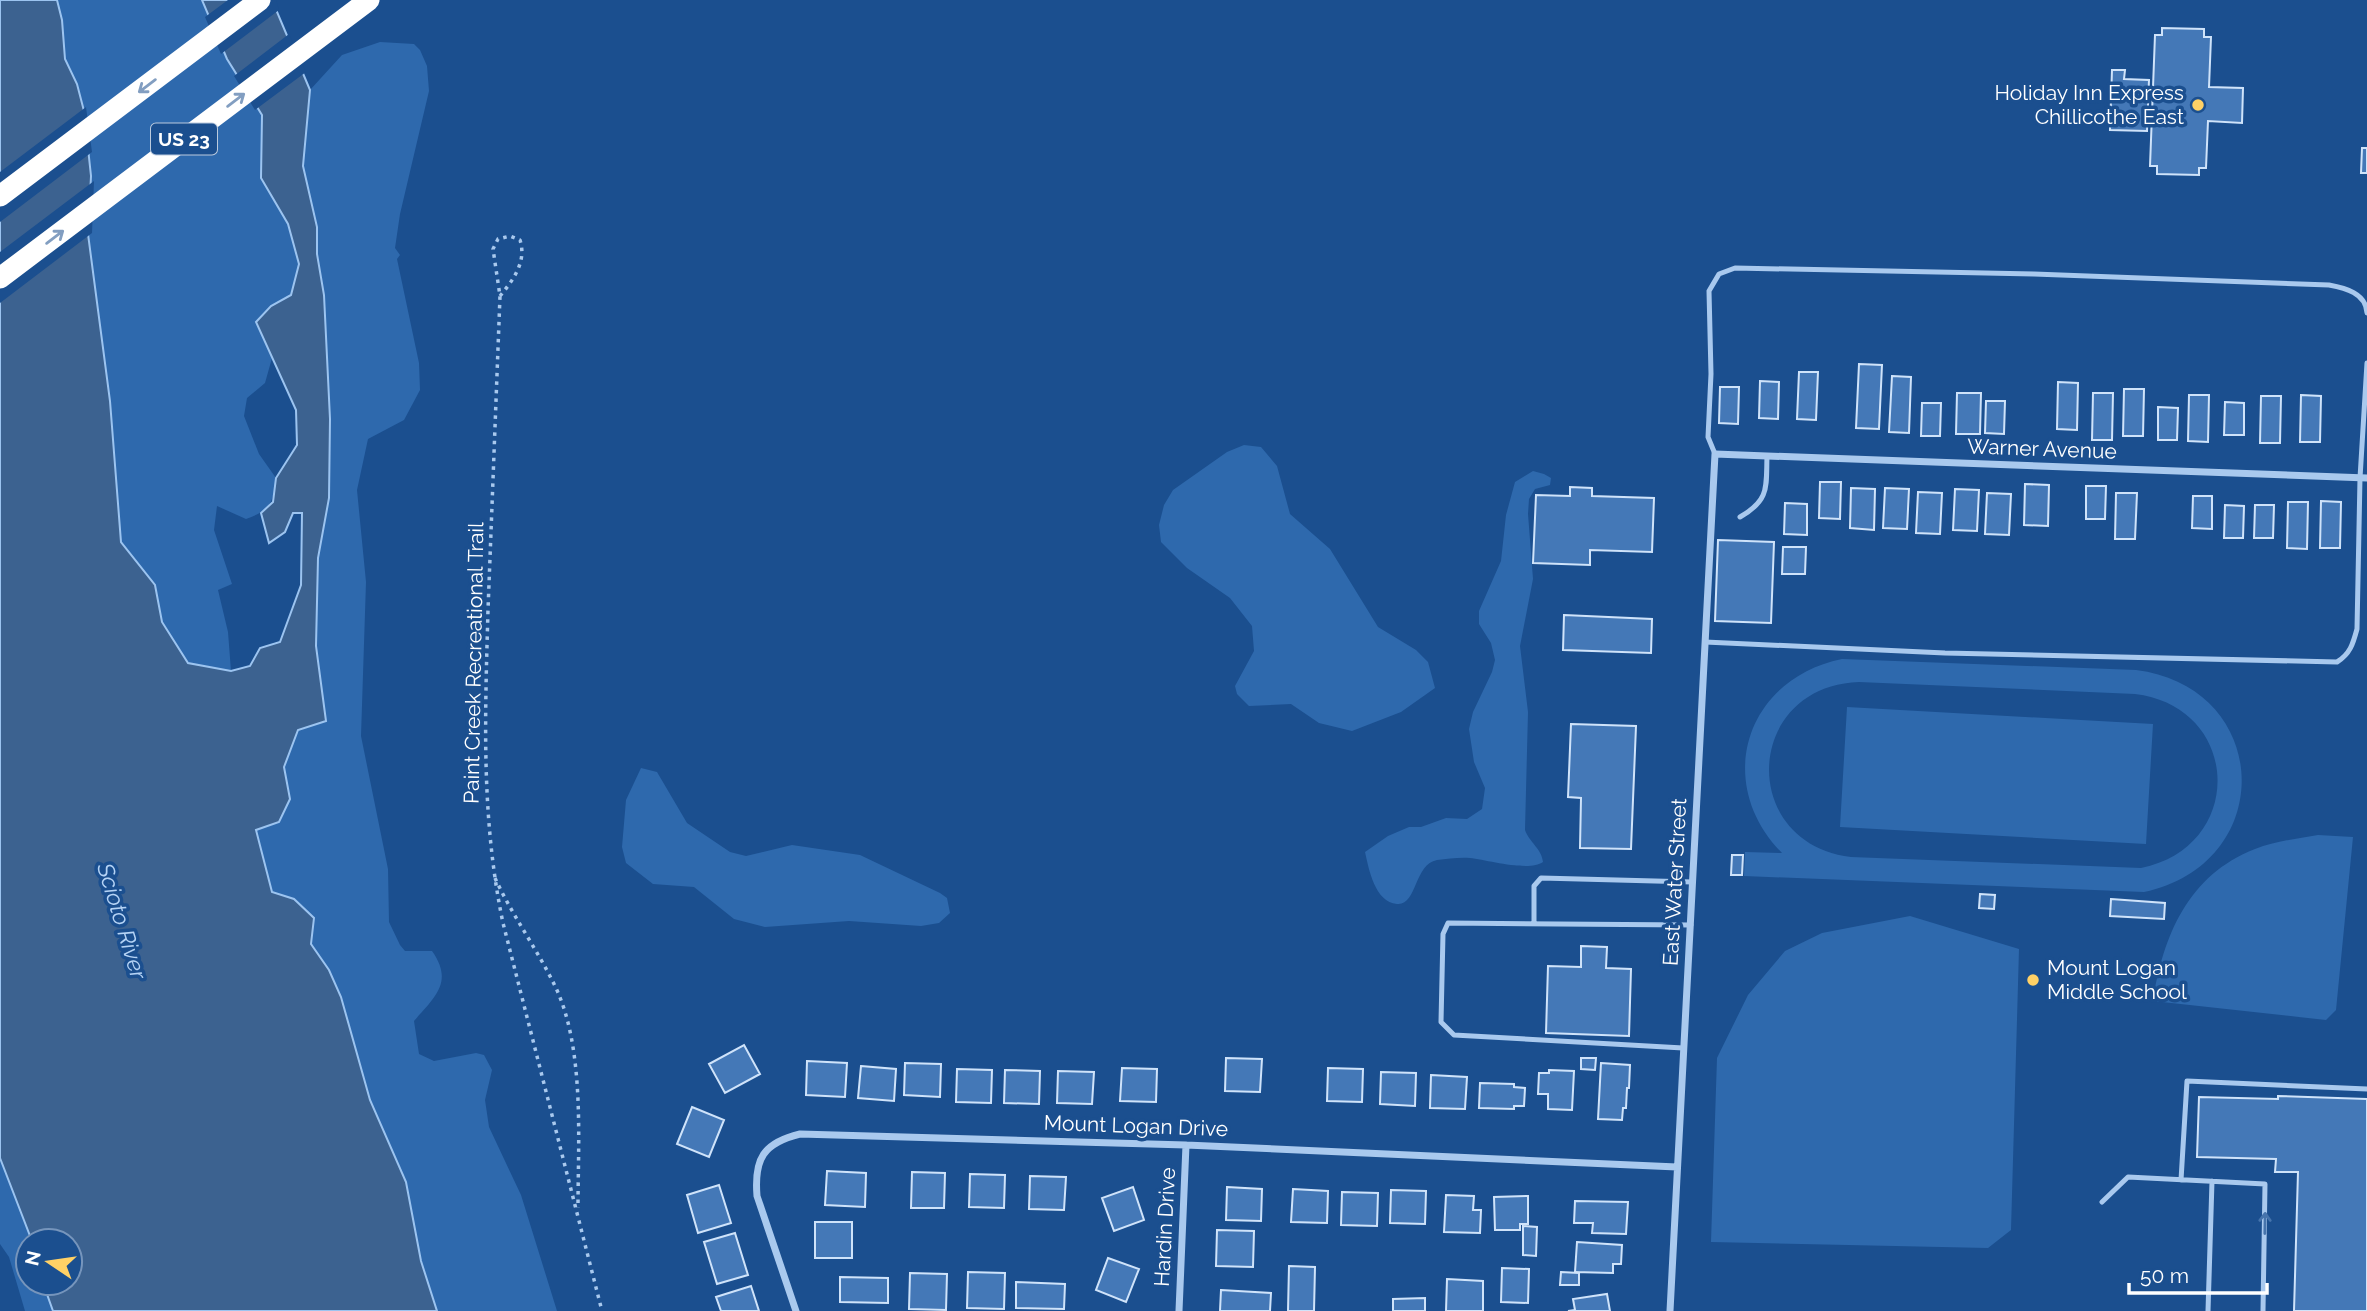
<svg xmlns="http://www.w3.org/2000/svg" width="2367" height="1311" viewBox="0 0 2367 1311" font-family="Raleway,sans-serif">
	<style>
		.green { fill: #2e69ad; fill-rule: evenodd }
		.water { fill: #3c6290; stroke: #9cc4f0; stroke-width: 2 }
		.pier { fill: #1b4f8f }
		.building { fill: #4478b7; stroke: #cfe3fa; stroke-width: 2 }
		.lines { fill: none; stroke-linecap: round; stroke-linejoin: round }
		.path { stroke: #a9c9ee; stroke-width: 3.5; stroke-dasharray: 3.5 5; stroke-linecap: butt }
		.lane { stroke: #a9c9ee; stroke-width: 5 }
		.street { stroke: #a9c9ee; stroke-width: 7 }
		.highway { stroke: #fff; stroke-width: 21 }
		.oneway { stroke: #829ec1 }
		.oneway2 { stroke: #4674ac }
		.poi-dot { fill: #ffd166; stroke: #1b4f8f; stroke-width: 2.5 }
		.labels { text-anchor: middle; stroke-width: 7; stroke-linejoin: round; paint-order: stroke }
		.shield { fill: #1b4f8f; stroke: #bbcadd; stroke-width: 2 }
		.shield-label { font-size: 19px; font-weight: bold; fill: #fff }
		.poi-label { font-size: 21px; fill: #fff; stroke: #1b4f8f; text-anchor: end }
		.street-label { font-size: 21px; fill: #fff; stroke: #1b4f8f }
		.water-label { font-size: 23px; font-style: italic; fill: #b5d3f5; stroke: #1b4f8f }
	</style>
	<rect width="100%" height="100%" fill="#1b4f8f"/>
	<path class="green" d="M57 0H202L227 59 262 115 261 178 288 224 299 264 291 295 271 306 256 322 272 358 265 383 247 398 244 416 259 454 276 478C273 503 271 510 246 519L217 506 214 530 232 584 218 590 228 632 231 671 188 664 162 622 155 585 121 542 110 401 88 234 84 112 77 84 65 59 62 20Z
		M380 42 414 44 420 50 427 66 429 91 400 214 395 248 400 255 397 259 419 363 420 390 404 420 368 439 357 490 366 582 361 736 388 869 389 922 400 945 405 951H432C454 982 435 997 414 1021L419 1054 434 1061 476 1053 484 1055 492 1070 485 1100 489 1127 521 1195 557 1311H437L421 1261 406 1182 370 1100 329 970 311 944 314 918 294 899 272 892 256 829 279 822 290 800 284 768 298 730 326 720 316 646 318 558 329 498 330 419 324 295 317 254V227L303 166 310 90 342 55Z
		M1244 445 1261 447 1277 466 1290 514 1330 549 1378 627 1416 650 1428 662 1435 688 1401 712 1352 731 1319 723 1291 704 1249 706 1237 694 1235 686 1254 651 1252 626 1230 598 1187 568 1161 542 1159 525 1164 505 1173 490 1227 452Z
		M1533 471 1544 474 1551 478 1550 485 1535 489 1529 499 1528 514 1533 579 1520 646 1528 712 1525 830C1529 842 1542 849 1543 862 1529 872 1488 860 1470 858 1459 857 1448 859 1437 860 1414 864 1417 906 1397 904 1375 902 1369 870 1365 852L1388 836 1409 827H1421L1446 818 1467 819 1482 809 1485 788 1474 762 1469 729 1473 712 1492 672 1495 660 1491 643 1479 624V611L1501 561 1506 515 1515 482Z
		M1842 659 2136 670C2272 687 2279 863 2144 892L1744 876 1745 852 1782 853C1713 783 1745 679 1842 659ZM1859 682 2135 694C2242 707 2246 847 2141 868L1851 857C1737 843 1744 686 1859 682Z
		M1847 707 2153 724 2146 844 1840 827Z
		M641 768 657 772 687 823 730 852 746 856 792 845 860 855 940 893 947 898 950 913 939 923 921 926 849 921 765 927 734 919 694 887 653 884 626 863 622 847 626 800Z
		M2318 835 2353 837 2336 1010 2326 1020 2153 1001C2163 936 2188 875 2255 849 2275 841 2296 839 2318 835Z
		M1910 916 2019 949 2011 1230 1988 1248 1711 1242 1717 1058 1748 995 1785 951 1822 933Z
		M0 1158 32 1241H28V1283H43L53 1311H25L9 1257 0 1244Z"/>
	<path class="water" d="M0 0H57L62 20 65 59 77 84 84 111 91 176 88 234 110 401 121 542 155 585 162 622 188 663 231 671 250 666 260 648 280 642 301 585 302 513H293L285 532 269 543 261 513 273 502 276 478 297 445 296 410 256 322 271 306 291 295 299 264 288 224 261 178 262 115 227 59 202 0H272L310 90 303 166 317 227V254L324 295 330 419 329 498 318 558 316 646 326 721 298 730 284 767 290 799 279 822 256 830 272 892 294 899 314 918 311 944 329 970 341 997 370 1100 406 1182 421 1261 437 1311H53L43 1283H70V1241H32L0 1158Z"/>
	<path class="pier" d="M228 0H276L279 10 221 54 205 17Z
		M289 34 306 72 255 110 234 76Z
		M86 107 92 152 0 222V172Z
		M94 181 92 233 0 303V252Z"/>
	<path class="building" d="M2162 28 2204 29V37H2211L2209 87 2243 88 2242 123 2208 121 2206 168H2199V175L2157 174V166H2150L2155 35H2162Z
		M2112 70H2125L2124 79 2149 80 2147 131 2110 130Z
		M2362 148H2367V173H2361Z
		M1859 364 1882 365 1879 429 1856 428Z
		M1799 372H1818L1816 420 1797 419Z
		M1892 376 1911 377 1909 433 1889 432Z
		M1760 381 1779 382 1778 419 1759 418Z
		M2058 382 2078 383 2077 430 2057 429Z
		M1720 387H1739L1738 424 1719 423Z
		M2124 389H2144L2143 436H2123Z
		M1957 393H1981L1980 434H1956Z
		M2093 393H2113L2112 440H2092Z
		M2189 395H2209L2208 442 2188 441Z
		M2301 395 2321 396 2320 442H2300Z
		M2261 396H2281L2280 443H2260Z
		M1986 401H2005L2004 434 1985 433Z
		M2225 402 2244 403V435H2224Z
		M1922 403H1941L1940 436H1921Z
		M2158 407 2178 408 2177 440H2158Z
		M1820 482H1841L1840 519 1819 518Z
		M2025 484 2049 485 2048 526 2024 525Z
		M2086 486H2106L2105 519H2086Z
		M1570 487 1592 488V496L1654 498 1652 552 1590 550V565L1533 563 1536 495 1570 496Z
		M1851 488 1875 489 1874 530 1850 528Z
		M1885 488 1909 489 1907 529 1883 528Z
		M1955 489 1979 490 1977 531 1953 530Z
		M1918 492 1942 493 1940 534 1916 533Z
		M1987 493 2011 494 2009 535 1985 534Z
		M2116 493H2137L2135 539H2115Z
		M2193 496H2212V529L2192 528Z
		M2321 501 2341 502 2340 548H2320Z
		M2288 502H2308L2307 549 2287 548Z
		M1785 503 1807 504V535L1784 534Z
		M2225 505 2244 506 2243 538H2224Z
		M2255 505H2274L2273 538H2254Z
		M1718 540 1774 542 1771 623 1715 621Z
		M1783 547H1806L1805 574H1782Z
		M1564 615 1652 619 1651 653 1563 650Z
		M1571 724 1636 726 1631 849 1580 848 1581 798 1568 797Z
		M1732 855H1743L1742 875H1731Z
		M1980 894 1995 895 1994 909 1979 908Z
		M2111 899 2165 903 2164 919 2110 916Z
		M1581 946 1607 947 1606 968 1631 969 1629 1036 1546 1033 1548 966 1581 967Z
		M744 1045 760 1074 725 1093 709 1064Z
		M1226 1058 1262 1059 1260 1092 1225 1091Z
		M1581 1058H1596L1595 1070 1581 1069Z
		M807 1061 847 1063 845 1097 806 1095Z
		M905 1063 941 1064 940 1097 904 1095Z
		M1601 1063 1630 1065 1629 1088H1627L1626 1108H1623L1622 1120 1598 1119Z
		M861 1066 896 1069 894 1101 858 1098Z
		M1122 1068 1157 1069 1156 1102 1120 1101Z
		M1328 1068 1363 1069 1362 1102 1327 1101Z
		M957 1069 992 1070 991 1103 956 1102Z
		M1005 1070 1040 1071 1039 1104 1004 1103Z
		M1549 1070 1574 1071 1572 1110 1548 1109V1094H1538L1539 1073H1549Z
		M1058 1071 1094 1072 1092 1104 1057 1103Z
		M1381 1072 1416 1073 1415 1106 1380 1104Z
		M1431 1075 1467 1077 1465 1109 1430 1108Z
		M1480 1083 1514 1084V1087L1525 1088 1524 1106H1514V1109L1479 1108Z
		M2278 1096 2367 1099V1311H2294L2298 1172H2275L2276 1159 2197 1157 2199 1097 2278 1099Z
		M692 1107 724 1120 709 1157 677 1144Z
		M827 1171 866 1173 865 1207 825 1205Z
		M912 1172 945 1173 944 1208H911Z
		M970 1174 1005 1175 1004 1208 969 1207Z
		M1030 1176 1066 1177 1064 1210 1029 1209Z
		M719 1185 731 1223 698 1233 687 1195Z
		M1133 1187 1144 1220 1114 1231 1102 1198Z
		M1227 1187 1262 1189 1261 1221 1226 1220Z
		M1293 1189 1328 1191 1327 1223 1291 1222Z
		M1391 1190 1426 1191 1425 1224 1390 1223Z
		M1342 1192 1378 1193 1377 1226 1341 1225Z
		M1446 1195 1474 1196 1473 1210H1481L1480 1233 1444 1232Z
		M1528 1196V1224H1520V1230H1495L1494 1197Z
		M1575 1201 1628 1202 1626 1234 1592 1233 1593 1223H1574Z
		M815 1222H852V1258H815Z
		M1523 1226 1537 1227 1536 1256 1523 1255Z
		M1217 1230 1254 1231 1253 1267 1216 1266Z
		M735 1233 748 1275 717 1284 704 1242Z
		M1577 1242 1622 1245 1621 1264H1613V1273L1575 1272Z
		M1108 1258 1139 1269 1126 1302 1096 1290Z
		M1289 1266 1315 1267 1314 1311H1288Z
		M1502 1268 1529 1269 1528 1303 1501 1302Z
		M968 1272 1005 1273 1004 1309 967 1308Z
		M1561 1272 1579 1273V1285H1560Z
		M910 1273 947 1274 946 1310 909 1309Z
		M840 1277 888 1278V1303L840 1302Z
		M1447 1279 1483 1281V1311H1446Z
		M1016 1282 1065 1284 1064 1309 1016 1308Z
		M751 1286 759 1311H721L716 1297Z
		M1221 1290 1271 1293 1270 1311H1220Z
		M1607 1294 1610 1311H1568L1575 1310 1573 1299Z
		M1425 1298V1311H1393V1299Z"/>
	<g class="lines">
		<path class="path" d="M500 296C513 280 527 262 520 240L510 236 498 239 493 249 500 296C496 401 492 506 488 610 485 717 481 818 503 923L602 1311
			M495 878C512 915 537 949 555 986 585 1048 578 1140 578 1208"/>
		<path class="lane" d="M1715 454 1708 437 1711 374 1709 291 1719 274 1735 268 2034 274 2329 285C2345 288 2366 293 2367 313
			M1740 517C1770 500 1766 487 1767 456
			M1705 642 1945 653 2337 662C2350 654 2353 644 2357 629L2360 478 2367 363
			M1534 924V886L1541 878 1693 882
			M1683 1048 1454 1035 1441 1022 1443 934 1448 923 1691 925
			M2181 1180 2187 1081 2367 1089
			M2102 1202 2128 1177 2265 1184 2263 1311
			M2208 1311 2212 1181"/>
		<path class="street" d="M796 1311 757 1196C754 1159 763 1143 800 1134L1186 1145 1677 1167
			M1179 1311 1186 1145
			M1670 1311 1715 454 2367 478"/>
		<path class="highway" d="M0 196 260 0
			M0 278 369 0"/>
	</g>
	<defs><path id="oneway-shaft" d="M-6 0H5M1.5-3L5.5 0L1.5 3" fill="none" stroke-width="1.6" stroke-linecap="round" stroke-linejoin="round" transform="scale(1.75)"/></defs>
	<g class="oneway">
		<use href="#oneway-shaft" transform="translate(147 86) rotate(143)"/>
		<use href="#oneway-shaft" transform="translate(236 100) rotate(-37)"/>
		<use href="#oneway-shaft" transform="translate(55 237) rotate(-37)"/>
	</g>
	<use class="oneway2" href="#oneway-shaft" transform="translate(2265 1223) rotate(-89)"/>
	<g class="poi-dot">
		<circle cx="2198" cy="105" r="7"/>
		<circle cx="2033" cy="980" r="7"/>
	</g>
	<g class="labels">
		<rect class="shield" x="151" y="123.5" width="66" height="31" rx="5"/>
		<g class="shield-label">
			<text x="184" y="146">US 23</text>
		</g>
		<g class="poi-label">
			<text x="2184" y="100">Holiday Inn Express<tspan x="2184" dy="24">Chillicothe East</tspan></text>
			<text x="2047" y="975" text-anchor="start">Mount Logan<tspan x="2047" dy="24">Middle School</tspan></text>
		</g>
		<g class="street-label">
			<text transform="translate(2042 449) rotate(2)" y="7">Warner Avenue</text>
			<text transform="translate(474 663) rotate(-89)" y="7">Paint Creek Recreational Trail</text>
			<text transform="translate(1675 882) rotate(-87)" y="7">East Water Street</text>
			<text transform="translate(1136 1126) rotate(2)" y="7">Mount Logan Drive</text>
			<text transform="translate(1165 1227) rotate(-87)" y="7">Hardin Drive</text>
		</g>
		<g class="water-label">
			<text transform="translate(122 921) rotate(73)" y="8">Scioto River</text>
		</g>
	</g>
	<g transform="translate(49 1262) rotate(283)"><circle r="33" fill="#1b4f8f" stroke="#7695bc" stroke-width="2"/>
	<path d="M0-5L12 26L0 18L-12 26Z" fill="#ffd166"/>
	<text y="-10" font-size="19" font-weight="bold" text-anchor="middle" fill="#ffffff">N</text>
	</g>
	<path d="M2129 1283v10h138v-10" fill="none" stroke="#ffffff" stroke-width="3.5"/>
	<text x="2140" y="1283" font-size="21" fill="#ffffff" stroke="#1b4f8f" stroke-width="5" paint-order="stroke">50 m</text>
</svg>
